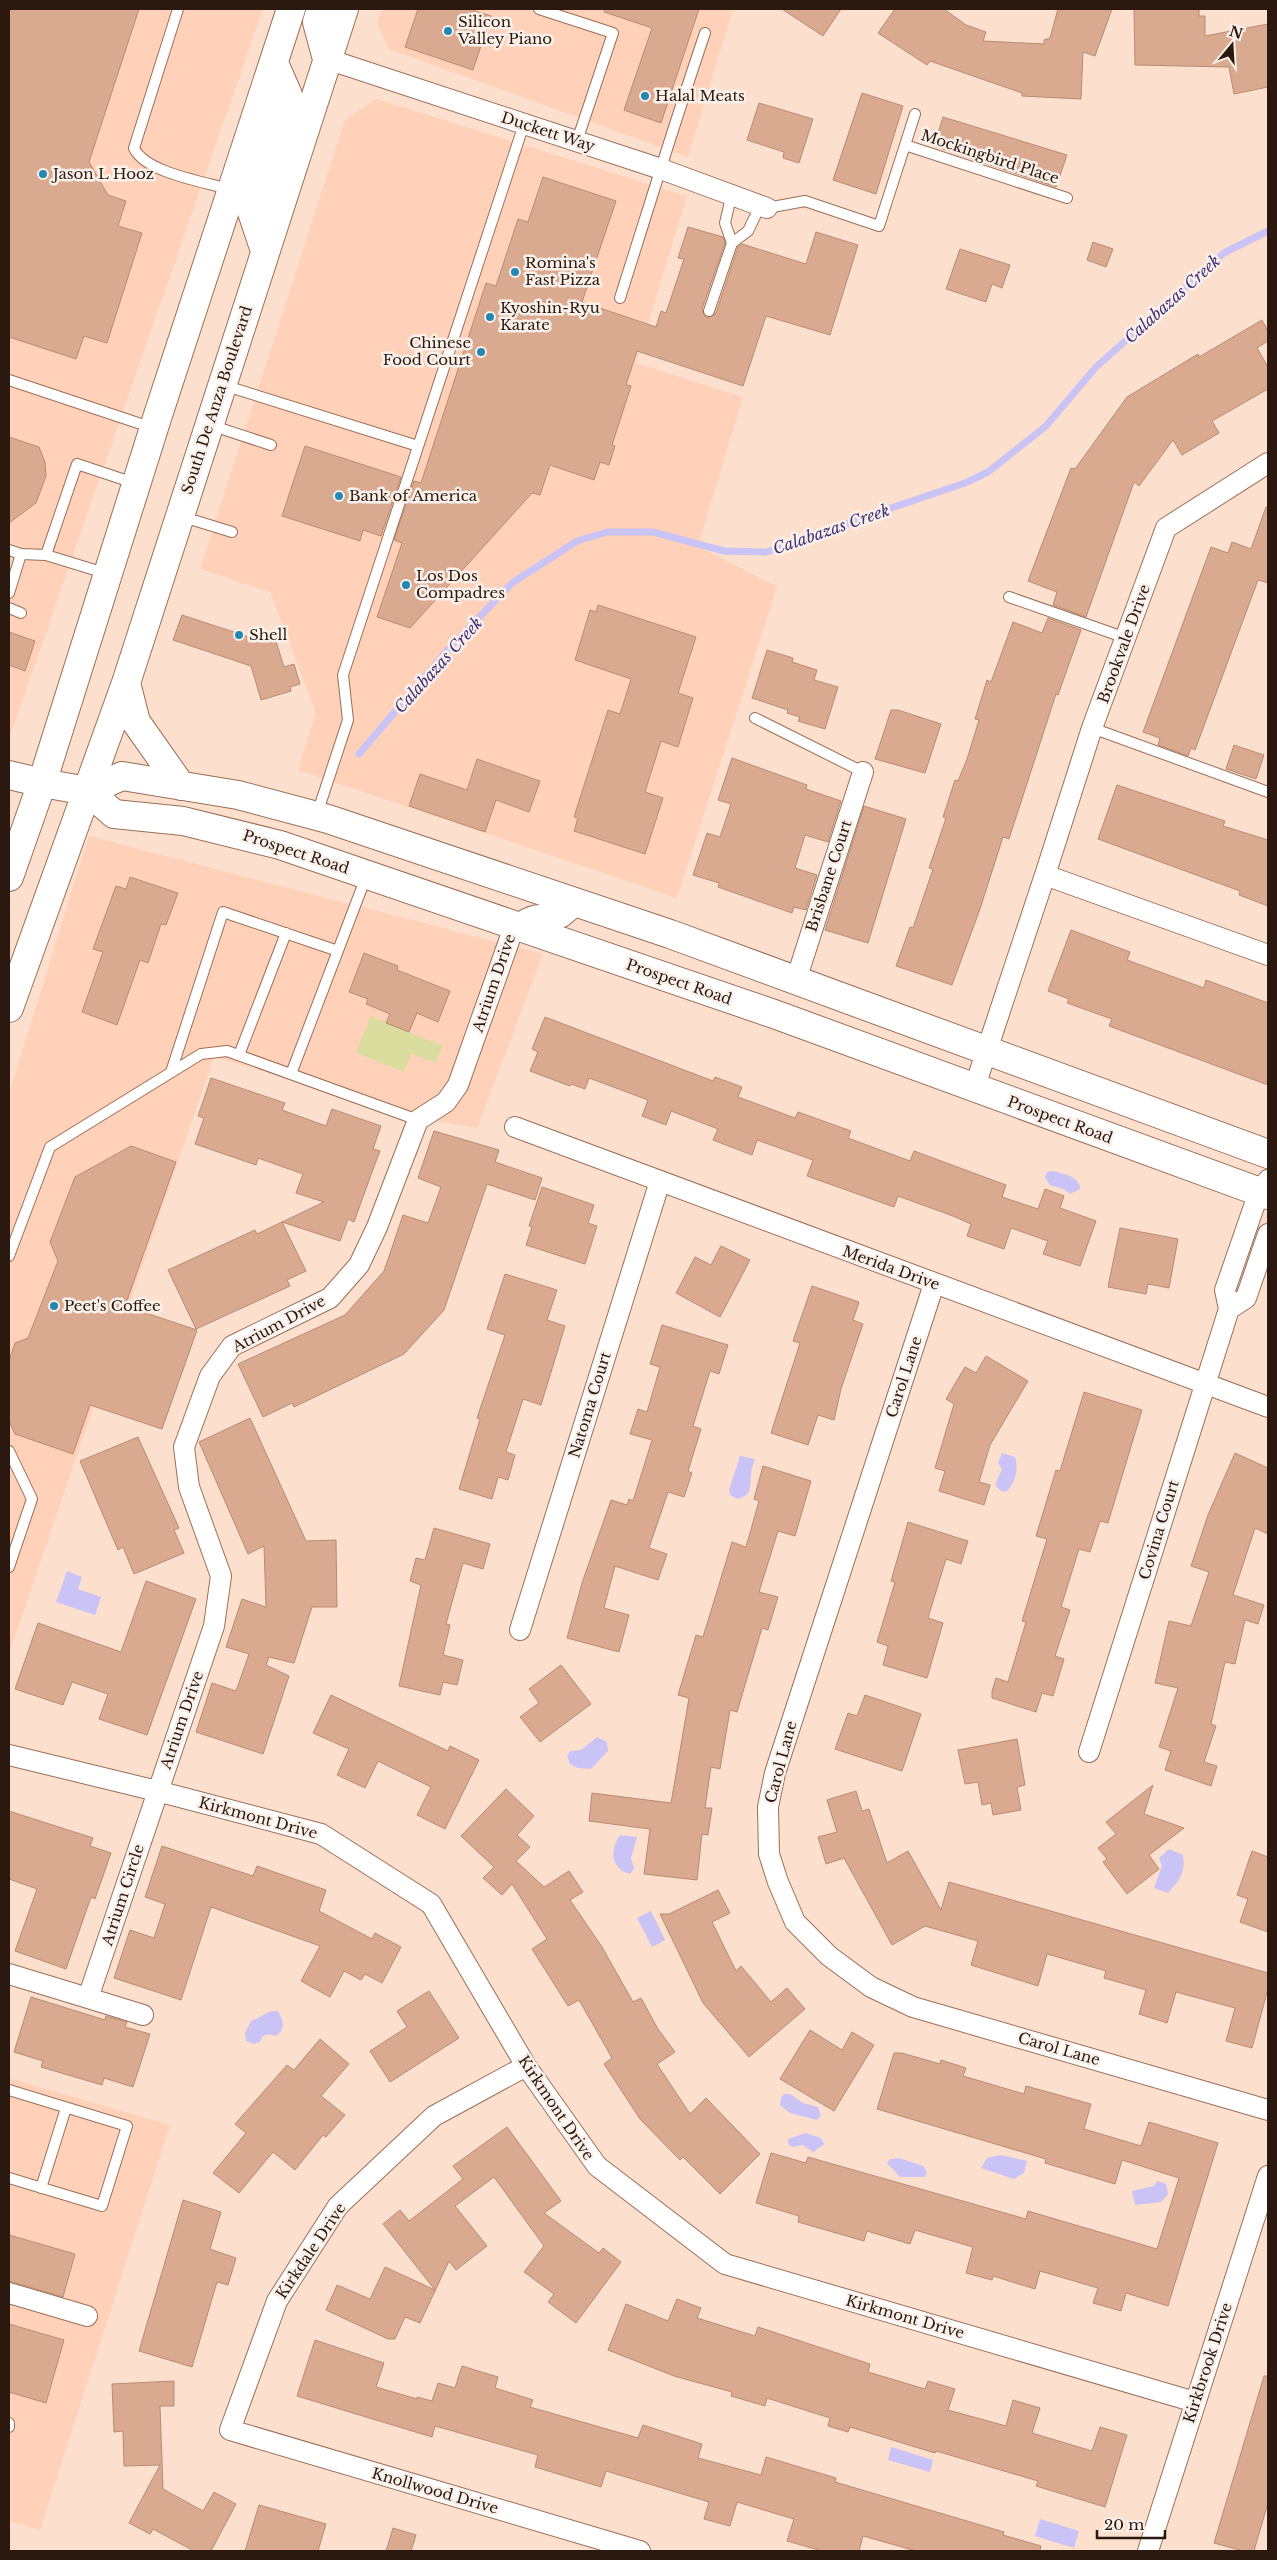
<svg xmlns="http://www.w3.org/2000/svg" width="1277" height="2560" viewBox="0 0 1277 2560" font-family="'Libre Baskerville',serif">
	<style>
		.built { fill: #ffd1b8 }
		.green { fill: #dadd9e }
		.water { fill: #c9c3f6 }
		.lines { fill: none; stroke-linecap: round; stroke-linejoin: round }
		.stream { stroke: #c9c3f6; stroke-width: 7 }
		.building { fill: #daaa90; stroke: #b98b71 }
		.service-casing { stroke: #9b6f56; stroke-width: 12 }
		.minor-casing { stroke: #9b6f56; stroke-width: 22 }
		.secondary-casing { stroke: #9b6f56; stroke-width: 30 }
		.primary-casing { stroke: #9b6f56; stroke-width: 30 }
		.service { stroke: #fff; stroke-width: 10 }
		.minor { stroke: #fff; stroke-width: 20 }
		.secondary { stroke: #fff; stroke-width: 28 }
		.primary { stroke: #fff; stroke-width: 28 }
		.poi-dot { fill: #2288b1; stroke: #fbf1eb; stroke-width: 2 }
		.labels { text-anchor: middle; stroke-width: 5; stroke-linejoin: round; paint-order: stroke }
		.poi-label { font-size: 15px; fill: #2b190f; stroke: #fbf1eb; text-anchor: start }
		.street-label { font-size: 15px; fill: #2b190f; stroke: #fbf1eb }
		.water-label { font-size: 16px; font-style: italic; fill: #42307a; stroke: #fbf1eb }
	</style>
	<rect width="100%" height="100%" fill="#fddfce"/>
	<path class="built" d="M9 9H263L9 739Z
		M382 9H733L688 157 389 49 377 23Z
		M376 99 687 196 636 363 743 397 698 546 777 587 677 898 298 770 316 713 270 592 200 569 345 120Z
		M89 836 543 954 477 1128 434 1121 214 1057 9 1653V1094Z
		M9 2078 170 2125 40 2530 9 2521Z"/>
	<path class="green" d="M371 1016 443 1046 435 1063 411 1053 404 1072 356 1053Z"/>
	<path class="water" d="M1053 1171C1063 1174 1080 1176 1080 1189L1070 1194 1063 1189 1050 1185 1045 1177 1047 1172Z
		M1002 1453 1015 1457C1019 1470 1015 1483 1006 1492L1001 1491 995 1485 1002 1469 998 1463Z
		M740 1456 755 1459C753 1465 751 1470 751 1476 749 1489 753 1494 738 1499L730 1495 729 1490Z
		M67 1571 82 1577 78 1589 101 1597 95 1615 56 1602Z
		M597 1737 607 1742 608 1751 591 1769 578 1768 570 1764 567 1756 570 1751 581 1750Z
		M620 1835 637 1837 631 1858 634 1869 630 1874C610 1869 610 1849 620 1835Z
		M1169 1849 1183 1855C1186 1873 1179 1881 1168 1893L1154 1888 1162 1866 1159 1858Z
		M651 1911 665 1940 652 1947 637 1918Z
		M278 2011C283 2020 286 2029 276 2036L268 2034 263 2036 260 2042 254 2044 246 2041 245 2033 251 2021C260 2018 267 2010 278 2011Z
		M785 2094H790L803 2103 818 2107 821 2116 817 2120 790 2113 780 2105 781 2097Z
		M806 2133 821 2138 824 2144 813 2152 803 2145 792 2147 788 2144V2139Z
		M1001 2155 1027 2161 1024 2173 1014 2179 981 2168 987 2158Z
		M899 2158 923 2166 927 2172 925 2177H900L887 2163 890 2159Z
		M1157 2181 1166 2184 1168 2194 1161 2202 1135 2205 1132 2191 1154 2186Z
		M891 2447 933 2460 930 2472 888 2460Z
		M1040 2519 1079 2531 1074 2548 1035 2536Z"/>
	<g class="lines">
		<path class="stream" d="M359 754 445 653 512 583 577 541 607 532H653L724 551 766 552 833 531 853 521 965 483 988 472 1046 426 1096 367 1224 253 1268 231"/>
	</g>
	<path class="building" d="M9 9H139L89 162 108 195 126 201 118 226 142 233 107 343 84 336 76 359 9 337Z
		M418 9H469L491 16 473 70 405 47Z
		M605 9H699L661 123 624 110 652 28 604 12Z
		M782 9H841L823 36Z
		M895 9H944L966 25 986 32 983 41 1044 44V40L1050 38 1058 9H1112L1095 56 1083 52 1081 99 1022 96V93L930 61 927 65 878 33Z
		M1134 9H1199V16H1205V36L1268 24V87L1234 94 1229 67 1135 65Z
		M862 93 903 106 876 194 833 180Z
		M759 103 813 119 799 163 783 158 784 152 747 140Z
		M943 117 1067 155 1056 187 934 146Z
		M543 177 616 201 582 302 656 327 661 311 666 313 684 259 678 258 688 227 723 237 725 243 702 309 704 315 707 318 716 313 738 247 742 244 806 264 816 232 858 245 830 335 766 316 743 386 637 351 626 385 631 386 612 445 615 446 609 465 600 462 594 480 550 465 540 495 532 493 410 628 377 617 402 543 394 540 414 481 421 483 486 283 496 286 518 219 528 222Z
		M1093 242 1113 249 1106 267 1087 260Z
		M960 249 1010 265 1002 288 992 284 986 302 946 289Z
		M1262 320 1268 331V341L1257 348 1268 367V389L1212 421 1219 433 1182 455 1173 440 1139 486 1134 482 1086 617 1053 605 1057 592 1028 581 1071 468 1075 469 1127 397 1198 354 1199 357Z
		M9 437 39 447 45 462 46 476 36 503 9 523Z
		M305 446 401 477 381 536 363 530 360 541 282 516Z
		M1266 507H1268V583L1258 580 1195 750 1191 748 1188 756 1158 745 1160 738 1143 732 1211 547 1228 553 1232 542 1251 549Z
		M598 605 696 637 678 693 693 698 678 747 661 741 645 792 663 798 645 854 574 831 578 818 574 817 608 710 620 714 631 679 575 660 590 610 596 612Z
		M182 615 258 640 274 635 284 667 294 664 300 684 290 687 291 691 261 700 251 666 173 640Z
		M1048 618 1081 630 1058 695 1056 694 1009 839 1003 837 980 909 952 985 896 966 910 927 913 928 933 869 929 868 946 818 943 817 955 780 958 781 967 759 979 720 975 719 987 680 991 682 1013 622 1042 633Z
		M9 632 35 641 25 671 9 665Z
		M767 650 793 658 792 662 817 670 814 680 838 687 825 729 798 721 800 717 787 713 788 710 752 698Z
		M891 710H898L941 724 925 773 875 759Z
		M1234 745 1264 755 1256 779 1226 769Z
		M732 758 807 785 806 789 841 801 828 842 805 835 795 868 817 875 806 910 794 907 792 913 718 887 719 883 693 875 707 833 720 837 731 804 718 800Z
		M477 759 540 781 529 812 496 800 485 832 409 806 420 774 467 790Z
		M1117 785 1225 821 1223 826 1268 840V906L1239 895 1240 891 1098 839Z
		M864 806 906 819 868 943 825 930Z
		M130 877 178 893 166 925 161 924 148 963 140 960 117 1025 82 1012 103 952 93 949 116 886 126 889Z
		M1071 930 1130 952 1127 960 1204 988 1206 980 1268 1003V1085L1109 1026 1112 1019 1067 1003 1069 999 1048 991Z
		M364 953 398 966 397 970 450 991 438 1022 417 1013 409 1032 386 1023 390 1014 366 1004 368 999 349 992Z
		M545 1017 713 1081 715 1077 742 1087 738 1097 795 1118 798 1112 851 1131 848 1138 910 1161 914 1151 1006 1185 1002 1197 1038 1209 1045 1189 1064 1196 1060 1208 1096 1221 1080 1266 1043 1254 1048 1241 1011 1228 1004 1249 967 1236 971 1224 953 1216 898 1196 894 1207 807 1176 813 1160 757 1140 752 1155 713 1140 718 1129 671 1111 666 1125 642 1116 648 1100 589 1078 585 1089 571 1084 570 1086 530 1071 538 1052 532 1049Z
		M211 1078 285 1103 282 1110 326 1126 332 1109 381 1126 373 1149 380 1151 372 1172 354 1222 348 1219 340 1241 282 1222 324 1202 296 1193 303 1174 258 1158 256 1165 195 1144 204 1118 198 1116Z
		M434 1131 499 1150 495 1162 542 1178 535 1200 487 1184 444 1310 404 1354 294 1407 292 1403 263 1417 238 1364 345 1315 384 1271 403 1215 428 1223 441 1187 418 1178Z
		M131 1146 176 1162 125 1306 197 1330 162 1429 90 1405 73 1454 15 1434 9 1421V1361L15 1343 28 1338 58 1261 50 1242 75 1177Z
		M542 1187 594 1205 588 1223 597 1226 585 1264 526 1245 532 1227 529 1226Z
		M282 1222 306 1271 287 1280 290 1286 196 1329 168 1270 255 1230 257 1234Z
		M1120 1228 1178 1239 1169 1288 1148 1284 1146 1294 1108 1287Z
		M721 1246 750 1260 720 1317 676 1293 695 1257 711 1265Z
		M505 1274 557 1290 547 1320 565 1326 541 1405 523 1399 506 1452 515 1455 508 1480 498 1477 492 1499 459 1489 480 1419 477 1418 505 1335 487 1329Z
		M812 1286 859 1302 853 1320 863 1324 841 1389 834 1420 818 1415 808 1445 771 1433 800 1343 793 1341Z
		M662 1325 728 1345 719 1374 710 1371 693 1426 701 1429 688 1471 692 1473 684 1497 668 1492 649 1548 667 1554 658 1580 615 1566 604 1608 629 1615 619 1652 567 1638 582 1583 611 1500 627 1505 629 1499 633 1501 652 1440 630 1434 638 1409 647 1412 660 1367 650 1364Z
		M986 1356 1028 1381 990 1445 979 1482 990 1485 984 1505 939 1491 945 1471 935 1468 954 1404 946 1399 965 1367 976 1373Z
		M1084 1392 1142 1410 1108 1523 1100 1521 1090 1552 1079 1549 1061 1607 1070 1610 1055 1656 1064 1659 1053 1696 1042 1693 1036 1712 992 1698V1691L996 1678 1008 1682 1026 1622 1022 1621 1047 1539 1036 1536 1056 1470 1060 1471Z
		M250 1418 306 1541 336 1540 337 1607H312L294 1663 269 1657 266 1665 289 1676 263 1754 196 1732 212 1683 236 1691 249 1654 226 1647 242 1599 266 1607 264 1546 248 1554 199 1442Z
		M138 1437 179 1528 174 1530 184 1553 134 1574 123 1547 118 1550 80 1461Z
		M1235 1453 1268 1468V1534L1255 1528 1233 1595 1264 1605 1258 1624 1245 1620 1235 1664 1225 1662 1211 1724 1216 1726 1204 1762 1217 1766 1211 1786 1165 1770 1171 1751 1159 1747 1178 1688 1155 1683 1169 1621 1191 1626 1209 1572 1191 1566 1208 1515Z
		M763 1466 811 1481 795 1536 778 1531 759 1592 778 1597 768 1630 762 1628 737 1712 730 1710 720 1769 711 1767 705 1808H712L708 1835 702 1834 697 1880 644 1874 650 1829 589 1821 592 1793 671 1803 689 1698 678 1695 696 1635 703 1637 732 1542 746 1547 759 1501 754 1499Z
		M908 1522 968 1541 961 1564 946 1559 928 1618 943 1623 927 1678 883 1665 888 1646 877 1642 895 1582 891 1581Z
		M434 1528 490 1544 483 1569 463 1563 446 1624 450 1625 443 1655 463 1660 457 1685 443 1682 440 1695 399 1686 421 1585 410 1581 416 1558 425 1560Z
		M146 1581 196 1599 147 1735 99 1719 108 1694 72 1682 63 1705 15 1689 38 1623 121 1652Z
		M561 1665 591 1704 540 1742 520 1717 539 1703 529 1689Z
		M331 1695 448 1751 450 1746 479 1760 445 1829 417 1815 431 1787 378 1761 365 1788 337 1775 349 1749 313 1733Z
		M865 1695 921 1714 902 1771 835 1749 848 1713 857 1716Z
		M1017 1739 1025 1785 1017 1787 1021 1810 993 1815 991 1803 982 1805 978 1782 965 1784 958 1750Z
		M1153 1785 1144 1814 1184 1828 1149 1855 1159 1869 1127 1894 1103 1862 1107 1859 1098 1848 1116 1834 1106 1822Z
		M506 1789 534 1816 517 1835 530 1847 516 1861 544 1887 569 1871 583 1892 570 1900 602 1947 633 2002 641 1998 658 2029 675 2052 657 2064 690 2114 706 2098 760 2154 720 2194 683 2157 680 2160 640 2119 604 2064 612 2058 579 2000 568 2006 532 1949 547 1939 512 1884 502 1895 483 1878 494 1867 461 1836Z
		M856 1791 862 1811 869 1809 887 1863 908 1851 941 1910 949 1882 1268 1973V1989L1252 2048 1226 2041 1235 2008 1176 1992 1167 2023 1139 2014 1146 1990 1104 1978 1106 1971 1047 1954 1038 1986 971 1965 978 1941 925 1926 892 1945 844 1858 826 1864 818 1837 837 1832 827 1800Z
		M9 1811 93 1838 90 1846 111 1853 95 1899 91 1897 66 1969 15 1951 37 1889 9 1879Z
		M162 1846 253 1876 257 1866 326 1890 319 1911 372 1939 375 1933 401 1947 382 1983 365 1974 361 1980 344 1971 330 1997 301 1981 320 1946 211 1907 181 2000 114 1978 130 1930 154 1938 165 1904 145 1897Z
		M1252 1851 1268 1857V1932L1240 1922 1248 1899 1237 1895Z
		M718 1890 730 1913 712 1922 736 1971 741 1966 771 2002 787 1988 805 2009 749 2057 703 2003 660 1914H669Z
		M429 1991 459 2038 390 2082 370 2051 407 2027 397 2011Z
		M31 1997 105 2020 106 2016 127 2022 125 2027 150 2034 133 2087 104 2078 102 2085 41 2067 43 2061 14 2052Z
		M810 2030 842 2050 852 2032 874 2045 834 2111 780 2079Z
		M320 2039 349 2064 321 2096 345 2115 326 2137 323 2135 295 2170 273 2152 239 2193 213 2173 246 2133 235 2124 287 2065 294 2070Z
		M894 2053H902L940 2064 941 2060 966 2068 963 2076 1024 2094 1026 2086 1091 2104 1084 2129 1141 2146 1149 2122 1218 2143 1168 2306 1126 2293 1121 2311 1093 2303 1098 2288 1040 2271 1035 2289 993 2276 992 2280 966 2273 973 2247 915 2230 910 2244 867 2231 864 2241 798 2222 799 2216 756 2203 771 2153 806 2163 808 2157 1026 2219 1028 2211 1157 2249 1179 2178 1122 2160 1115 2184 1045 2163 1046 2159 877 2109Z
		M507 2127 561 2201 544 2213 599 2253 603 2248 621 2262 576 2323 548 2302 554 2294 524 2272 544 2246 494 2177 455 2206 487 2246 456 2270 449 2261 420 2323 405 2317 395 2339H388L326 2310 337 2285 370 2299 385 2267 435 2290 383 2224 400 2210 409 2221 463 2179 453 2166Z
		M183 2200 221 2212 210 2249 236 2258 228 2285 217 2282 192 2367 139 2351Z
		M9 2235 75 2254 63 2297 9 2281Z
		M677 2299 701 2308 697 2318 755 2336 758 2327 870 2364 868 2372 925 2389 928 2381 955 2389 948 2410 1006 2426 1013 2400 1040 2408 1032 2433 1092 2451 1100 2427 1127 2435 1105 2507 1036 2486 1038 2481 936 2451 935 2453 850 2427 848 2432 828 2426 830 2418 767 2398 765 2406 731 2396 732 2392 674 2376 608 2350 626 2304 668 2321Z
		M9 2324 64 2340 46 2403 9 2392Z
		M315 2340 384 2363 376 2387 417 2399V2397L432 2401 438 2383 455 2388 462 2366 498 2377 495 2388 533 2400 530 2407 638 2438 643 2425 702 2444 698 2458 761 2475 766 2457 836 2478 835 2482 1004 2532 1003 2535 1041 2546 1040 2551H916L863 2536 859 2551H822L787 2541 794 2519 737 2502 730 2526 704 2519 709 2502 606 2471 601 2487 535 2467 538 2455 435 2426 432 2437 297 2396Z
		M1264 2376H1268V2503L1254 2551H1243L1214 2543Z
		M174 2381V2406H160L163 2489 203 2511 214 2492 236 2504 211 2551H194L153 2529 150 2534 129 2523 160 2465 124 2466 123 2431 114 2432 112 2384Z
		M259 2505 326 2524 318 2551H245Z
		M393 2528 416 2535 411 2551H386Z"/>
	<g class="lines">
		<defs>
			<path id="service" d="M178 9 134 148C145 173 206 182 232 190
				M539 9 613 33 577 141
				M905 145 1067 198
				M731 197 725 223 732 243 748 231 760 206
				M767 208 805 201 879 226 915 114
				M620 298C648 210 675 121 705 33
				M709 311 732 243
				M9 380 153 428
				M223 385 418 446
				M210 425 271 445
				M180 516 232 532
				M9 550 21 554 46 555 108 574
				M46 555 77 464 134 483
				M9 593 21 554
				M1009 597 1126 638
				M9 608 21 613
				M755 718 863 772
				M1092 728 1268 792
				M317 814 348 720 343 675 524 124
				M239 1055 286 933
				M171 1072 223 912 338 951
				M291 1074 366 877
				M9 1256 50 1147 201 1054 227 1051 418 1120
				M9 1451 32 1499 9 1567
				M9 2090 127 2126 102 2206 9 2178
				M41 2188 66 2108
				M9 2423V2427"/>
			<path id="minor" d="M327 59 661 169 767 208
				M1268 463 1166 528 1092 728 1045 875 1268 955
				M796 980 863 772
				M974 1089 1045 875
				M515 1127 1268 1407
				M934 1284 775 1773 768 1807 769 1854 778 1882 795 1922 829 1956 871 1987 913 2007 1268 2110
				M1229 1309 1246 1298 1268 1234
				M520 1630 660 1181
				M1089 1752 1229 1309 1225 1290 1259 1192 1268 1180
				M9 1755 157 1791 321 1834 431 1904 526 2066 597 2166 725 2264 1195 2402
				M9 1974 88 1998 214 1626 221 1576 189 1487 184 1447 210 1376 232 1346 330 1298 359 1265 377 1227 418 1120 446 1102 458 1085 514 927C533 912 539 914 562 917L579 903
				M88 1998 143 2015
				M526 2066 434 2116 338 2206 277 2301 230 2430 640 2551
				M9 2293 87 2316
				M1148 2551 1268 2176"/>
			<path id="secondary" d="M9 775 42 783"/>
			<path id="primary" d="M321 9 317 22 327 59
				M265 251 251 209 288 95 274 63
				M126 683 136 722 181 786
				M42 783 88 791 114 814 183 821 280 845 774 1014 1268 1195
				M88 791 122 776 238 795 328 819 670 934 1268 1154
				M9 877 42 783 158 415 291 9
				M9 1008 126 683 344 9"/>
		</defs>
		<use href="#service" class="service-casing"/>
		<use href="#minor" class="minor-casing"/>
		<use href="#secondary" class="secondary-casing"/>
		<use href="#primary" class="primary-casing"/>
		<use href="#service" class="service"/>
		<use href="#minor" class="minor"/>
		<use href="#secondary" class="secondary"/>
		<use href="#primary" class="primary"/>
	</g>
	<g class="poi-dot">
		<circle cx="448" cy="31" r="5"/>
		<circle cx="645" cy="96" r="5"/>
		<circle cx="43" cy="174" r="5"/>
		<circle cx="515" cy="272" r="5"/>
		<circle cx="490" cy="317" r="5"/>
		<circle cx="481" cy="352" r="5"/>
		<circle cx="339" cy="496" r="5"/>
		<circle cx="406" cy="585" r="5"/>
		<circle cx="239" cy="635" r="5"/>
		<circle cx="54" cy="1306" r="5"/>
	</g>
	<g class="labels">
		<g class="poi-label">
			<text x="458" y="27">Silicon<tspan x="458" dy="17">Valley Piano</tspan></text>
			<text x="655" y="101">Halal Meats</text>
			<text x="53" y="179">Jason L Hooz</text>
			<text x="525" y="268">Romina's<tspan x="525" dy="17">Fast Pizza</tspan></text>
			<text x="500" y="313">Kyoshin-Ryu<tspan x="500" dy="17">Karate</tspan></text>
			<text x="471" y="348" text-anchor="end">Chinese<tspan x="471" dy="17">Food Court</tspan></text>
			<text x="349" y="501">Bank of America</text>
			<text x="416" y="581">Los Dos<tspan x="416" dy="17">Compadres</tspan></text>
			<text x="249" y="640">Shell</text>
			<text x="64" y="1311">Peet's Coffee</text>
		</g>
		<g class="street-label">
			<text transform="translate(548 132) rotate(18)" y="5">Duckett Way</text>
			<text transform="translate(990 157) rotate(18)" y="5">Mockingbird Place</text>
			<text transform="translate(217 400) rotate(-72)" y="5">South De Anza Boulevard</text>
			<text transform="translate(1124 644) rotate(-70)" y="5">Brookvale Drive</text>
			<text transform="translate(296 852) rotate(18)" y="5">Prospect Road</text>
			<text transform="translate(829 876) rotate(-72)" y="5">Brisbane Court</text>
			<text transform="translate(679 982) rotate(19)" y="5">Prospect Road</text>
			<text transform="translate(494 983) rotate(-71)" y="5">Atrium Drive</text>
			<text transform="translate(1060 1120) rotate(20)" y="5">Prospect Road</text>
			<text transform="translate(891 1268) rotate(20)" y="5">Merida Drive</text>
			<text transform="translate(279 1324) rotate(-28)" y="5">Atrium Drive</text>
			<text transform="translate(904 1377) rotate(-72)" y="5">Carol Lane</text>
			<text transform="translate(590 1405) rotate(-73)" y="5">Natoma Court</text>
			<text transform="translate(1159 1530) rotate(-73)" y="5">Covina Court</text>
			<text transform="translate(182 1720) rotate(-71)" y="5">Atrium Drive</text>
			<text transform="translate(781 1762) rotate(-75)" y="5">Carol Lane</text>
			<text transform="translate(258 1818) rotate(15)" y="5">Kirkmont Drive</text>
			<text transform="translate(123 1895) rotate(-72)" y="5">Atrium Circle</text>
			<text transform="translate(1059 2049) rotate(16)" y="5">Carol Lane</text>
			<text transform="translate(556 2108) rotate(56)" y="5">Kirkmont Drive</text>
			<text transform="translate(311 2251) rotate(-56)" y="5">Kirkdale Drive</text>
			<text transform="translate(905 2317) rotate(16)" y="5">Kirkmont Drive</text>
			<text transform="translate(1208 2363) rotate(-72)" y="5">Kirkbrook Drive</text>
			<text transform="translate(435 2491) rotate(16)" y="5">Knollwood Drive</text>
		</g>
		<g class="water-label">
			<text transform="translate(1172 299) rotate(-42)" y="6">Calabazas Creek</text>
			<text transform="translate(831 529) rotate(-19)" y="6">Calabazas Creek</text>
			<text transform="translate(438 665) rotate(-48)" y="6">Calabazas Creek</text>
		</g>
	</g>
	<rect width="1277" height="2560" fill="none" stroke="#2b190f" stroke-width="20"/>
	<g transform="translate(1232 45) rotate(18)" stroke="#fbf1eb" stroke-width="4" paint-order="stroke">
	<path d="M0-4L9 19L0 12L-9 19Z" fill="#2b190f"/>
	<text y="-8" font-size="14" font-weight="bold" text-anchor="middle" fill="#2b190f">N</text>
	</g>
	<path d="M1097 2530v8h68v-8" fill="none" stroke="#2b190f" stroke-width="2.5"/>
	<text x="1104" y="2530" font-size="15" fill="#2b190f" stroke="#fbf1eb" stroke-width="4" paint-order="stroke">20 m</text>
</svg>
